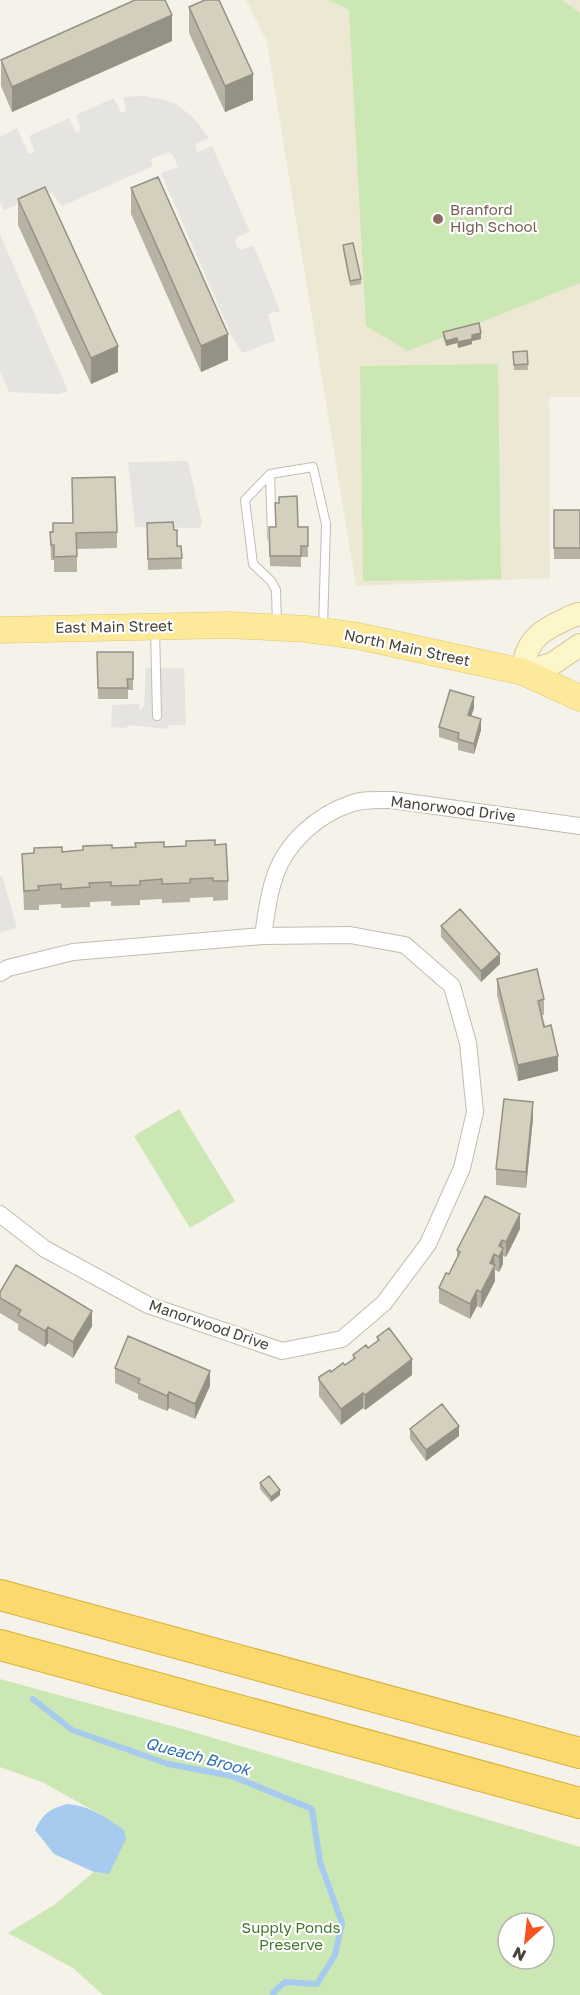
<svg xmlns="http://www.w3.org/2000/svg" width="580" height="1995" viewBox="0 0 580 1995" font-family="'Golos Text',sans-serif">
	<style>
		.education { fill: #ede8d3 }
		.green { fill: #cbe7b3; fill-rule: evenodd }
		.parking { fill: #e6e4e0 }
		.water { fill: #a7cbef }
		.lines { fill: none; stroke-linecap: round; stroke-linejoin: round }
		.stream { stroke: #a7cbef; stroke-width: 6 }
		.lane-casing { stroke: #c2bdae; stroke-width: 10 }
		.street-casing { stroke: #c2bdae; stroke-width: 18 }
		.secondary-casing { stroke: #d3c999; stroke-width: 24 }
		.primary-casing { stroke: #e1c969; stroke-width: 27 }
		.highway-casing { stroke: #daaf3d; stroke-width: 32 }
		.lane { stroke: #fff; stroke-width: 8 }
		.street { stroke: #fff; stroke-width: 16 }
		.secondary { stroke: #fdf6ca; stroke-width: 22 }
		.primary { stroke: #fce99a; stroke-width: 26 }
		.highway { stroke: #fad96d; stroke-width: 30 }
		.wall { fill: #b7b2a3 }
		.shaded-wall { fill: #959185 }
		.building { fill: #d5cfbe; stroke: #959185; stroke-width: 1.5 }
		.education-dot { fill: #8d6e63; stroke: #fff; stroke-width: 2 }
		.labels { text-anchor: middle; stroke-width: 4.5; stroke-linejoin: round; paint-order: stroke }
		.education-label { font-size: 15px; fill: #785e54; stroke: #fff; text-anchor: start }
		.street-label { font-size: 15px; fill: #484337; stroke: #fff }
		.park-label { font-size: 15px; fill: #41792b; stroke: #fff }
		.water-label { font-size: 16px; font-style: italic; fill: #3270b2; stroke: #fff }
	</style>
	<rect width="100%" height="100%" fill="#f4f2e9"/>
	<path class="education" d="M246 0H580V397H549L550 578 356 586 267 42Z"/>
	<path class="green" d="M329 0H562L580 13V283L408 351 366 326 349 10Z
		M498 364 501 579 363 581 360 366Z
		M179 1109 235 1201 190 1228 134 1136Z
		M0 1679 190 1731 580 1847V1995H103L73 1968 8 1933 54 1905 94 1872 109 1874 107 1818 42 1782 0 1767ZM508 1923H544V1959H508Z"/>
	<path class="parking" d="M144 96 165 100 176 104 194 118 209 138 196 144V149L198 152 212 146 250 232 237 237 235 242 238 248 242 250 253 245 260 261 280 311 268 314 275 341 242 353 233 339 161 173 178 167 173 155 169 152 151 159 153 166 62 206 52 193 48 192 4 210 0 202V137L17 128 28 153 31 154 34 150 29 136 69 118 76 133 80 131V128L76 115 114 98 121 113 125 112 126 109 123 97Z
		M0 234 5 246 68 391 59 394 9 392 0 371Z
		M188 461 202 523 200 528 135 527 128 462Z
		M146 668H184L186 725H170L165 729 131 725 124 728 111 727 112 705 139 704 140 711 144 706Z
		M2 875 17 928 0 932V876Z"/>
	<path class="water" d="M67 1804C91 1806 105 1817 124 1830L126 1839 109 1874 94 1872 54 1854 35 1830C43 1814 49 1809 67 1804Z"/>
	<g class="lines">
		<path class="stream" d="M33 1699 72 1730 168 1764 232 1776 312 1809 320 1862 342 1923 335 1955 317 1984 285 1982 273 1993V1995"/>
		<defs>
			<path id="lane" d="M270 474 272 537
				M277 625 276 590 271 581 253 564 245 500 270 474 313 467 326 524 323 628
				M155 628 157 716"/>
			<path id="street" d="M0 973 8 968 73 952 263 936C266 916 268 895 275 876 286 843 317 815 350 804 363 799 378 800 392 800L580 826
				M0 1214 45 1249 148 1305 282 1351 342 1339 384 1303 428 1244 462 1168 475 1112 468 1043 452 986 405 945 350 935 263 936"/>
			<path id="secondary" d="M580 614C573 615 568 618 562 621 537 632 524 645 523 672L552 664 580 645"/>
			<path id="primary" d="M0 630 229 625 306 629 358 636 523 672 580 698"/>
			<path id="highway" d="M0 1595 580 1753
				M0 1645 580 1803"/>
		</defs>
		<use href="#lane" class="lane-casing"/>
		<use href="#street" class="street-casing"/>
		<use href="#secondary" class="secondary-casing"/>
		<use href="#primary" class="primary-casing"/>
		<use href="#highway" class="highway-casing"/>
		<use href="#lane" class="lane"/>
		<use href="#street" class="street"/>
		<use href="#secondary" class="secondary"/>
		<use href="#primary" class="primary"/>
		<use href="#highway" class="highway"/>
	</g>
	<path class="wall" d="M189 7 253 100 225 112 189 33Z
		M172 41 12 112 1 86V60Z
		M131 188 228 360 201 372 131 214Z
		M18 199 118 372 91 384 18 225Z
		M343 245 361 279V284L350 286 343 250Z
		M443 332 481 339 472 341V344L458 348 457 343 446 346 443 337Z
		M527 351 528 370H514L513 352Z
		M72 478 117 532V548L77 549V572H54V560H51L50 532 73 523Z
		M554 510H580V559H554Z
		M147 523 174 530 177 546H181L182 569 148 570Z
		M269 527H308V557H301V567L270 566Z
		M97 652H133V690H128V699H98Z
		M474 708 471 716 481 730 474 754 458 750V743L439 737V727Z
		M215 845 228 881V900L213 901V897L190 898V902L162 903V899L140 900V905L111 906V901L90 902V907L61 908V904L39 905V910H24L22 854 112 848Z
		M441 926 500 964 481 982 441 937Z
		M497 979 544 999V1015H542L558 1071 518 1081 497 995Z
		M533 1118 526 1188 496 1185V1169Z
		M520 1229 506 1257 503 1256V1264L499 1272 495 1270V1281L481 1308 477 1306 470 1319 439 1303V1288L449 1274 457 1258V1250Z
		M0 1292 92 1326 73 1358 48 1343 45 1347 18 1330V1324L0 1313Z
		M377 1337 412 1375 365 1410 363 1408 341 1425 319 1396V1380L331 1372 345 1365 353 1359V1355L368 1348 377 1342Z
		M115 1368 210 1386 195 1419 169 1408 167 1411 138 1399V1394L115 1383Z
		M410 1429 459 1436 426 1461 410 1439Z
		M260 1483 280 1495 271 1502 260 1489Z"/>
	<path class="shaded-wall" d="M172 15V41L12 112V87Z
		M253 74V100L225 112V86Z
		M481 333V339L472 341V344L458 348V342L472 335Z
		M228 334V360L201 372V346Z
		M457 338V343L446 346V341Z
		M118 346V372L91 384V358Z
		M474 697V708L468 726V715Z
		M481 719V730L474 754V744Z
		M500 954V964L481 982V971Z
		M558 1056V1071L518 1081V1065Z
		M533 1102V1118L526 1188V1172Z
		M520 1214V1229L506 1257V1242Z
		M502 1240V1252L503 1248V1264L499 1272V1246Z
		M494 1254 495 1281 481 1308V1292L490 1263Z
		M477 1290V1306L470 1319V1304Z
		M92 1311V1326L73 1358V1342Z
		M48 1327V1343L45 1347V1331Z
		M412 1359V1375L365 1410V1395Z
		M210 1371V1386L195 1419V1404Z
		M169 1392V1408L167 1411V1396Z
		M363 1393V1408L341 1425V1409Z
		M459 1426V1436L426 1461V1450Z
		M280 1490V1495L271 1502V1497Z"/>
	<path class="building" d="M135 0H165L172 15 12 87 1 60Z
		M205 0H219L253 74 225 86 189 7Z
		M158 177 228 334 201 346 131 188Z
		M45 187 118 346 91 358 18 199Z
		M353 243 361 279 350 281 343 245Z
		M479 323 481 333 472 335V339L458 342 457 338 446 341 443 332Z
		M527 351 528 364 514 365 513 352Z
		M115 477 117 532 76 533 77 556 54 557V545H51L50 532H53V523H73L72 478Z
		M297 496 298 527H308V546H301V556H270L269 527H276L275 503H279V497Z
		M554 510H580V548H554Z
		M173 522 174 530H177V546H181L182 558 148 559 147 523Z
		M97 652H133V679H127L128 688H98Z
		M450 690 474 697 468 715 481 719 474 744 458 739 459 733 439 727Z
		M215 840V845L226 844 228 881H213V878L190 879V883L162 884V879L140 881V885L111 886V882L89 883 90 887 61 889V884L38 886 39 890 24 891 22 854 34 853V848L62 847V852L83 850V846L112 845V848L136 847 135 843 164 842V847L186 846V841Z
		M460 909 500 954 481 971 441 926Z
		M537 969 544 999 538 1001 544 1027 551 1025 558 1056 518 1065 497 979Z
		M504 1099 533 1102 526 1172 496 1169Z
		M485 1196 520 1214 506 1242 502 1240 499 1246 503 1248 499 1257 494 1254 490 1263 495 1265 481 1292 477 1290 470 1304 439 1288 446 1273 449 1274 460 1252 457 1250Z
		M16 1265 92 1311 73 1342 48 1327 45 1331 18 1315 21 1310 0 1298V1292Z
		M389 1328 412 1359 365 1395 363 1393 341 1409 319 1380V1377L330 1370 331 1372 343 1363 345 1365 355 1358 353 1355 366 1345 368 1348 379 1340 377 1337Z
		M128 1336 210 1371 195 1404 169 1392 167 1396 138 1383 140 1379 115 1368Z
		M442 1404 459 1426 426 1450 410 1429Z
		M269 1476 280 1490 271 1497 260 1483Z"/>
	<circle class="education-dot" cx="438" cy="219" r="6"/>
	<g class="labels">
		<g class="education-label">
			<text x="450" y="215">Branford<tspan x="450" dy="17">High School</tspan></text>
		</g>
		<g class="street-label">
			<text transform="translate(114 627) rotate(-1)" y="5">East Main Street</text>
			<text transform="translate(407 648) rotate(12)" y="5">North Main Street</text>
			<text transform="translate(453 809) rotate(7)" y="5">Manorwood Drive</text>
			<text transform="translate(209 1325) rotate(19)" y="5">Manorwood Drive</text>
		</g>
		<g class="park-label">
			<text x="291" y="1933">Supply Ponds<tspan x="291" dy="17">Preserve</tspan></text>
		</g>
		<g class="water-label">
			<text transform="translate(198 1756) rotate(15)" y="6">Queach Brook</text>
		</g>
	</g>
	<g transform="translate(526 1941) rotate(207)"><circle r="28" fill="#ffffff" stroke="#b6b4af" stroke-width="1.5"/>
	<path d="M0-4.5L10 22L0 15L-10 22Z" fill="#f5531f"/>
	<text y="-9" font-size="16" font-weight="bold" text-anchor="middle" fill="#484337">N</text>
	</g>
</svg>
